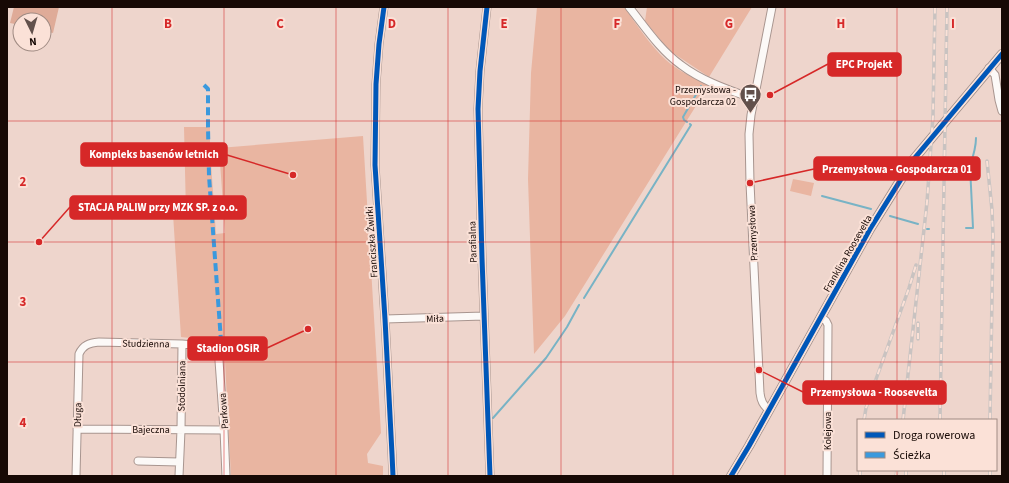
<svg xmlns="http://www.w3.org/2000/svg" width="1009" height="483" viewBox="0 0 1009 483" font-family="'Source Sans 3',sans-serif">
	<style>
		.green { fill: #e9b5a1 }
		.forest { fill: #dfab98 }
		.lines { fill: none; stroke-linecap: round; stroke-linejoin: round }
		.stream { stroke: #78b3c5; stroke-width: 2 }
		.minor-casing { stroke: #a8958f; stroke-width: 9 }
		.tertiary-casing { stroke: #a8958f; stroke-width: 10 }
		.minor { stroke: #fcf9f7; stroke-width: 7 }
		.tertiary { stroke: #fcf9f7; stroke-width: 8 }
		.rail-casing { stroke: #c9c3c1; stroke-width: 3.5 }
		.rail { stroke: #fbe1d7; stroke-width: 2; stroke-dasharray: 6; stroke-linecap: butt }
		.quiet { stroke: #3b99dd; stroke-width: 4; stroke-dasharray: 8 4; stroke-linecap: butt }
		.cycleway-casing { stroke: #fbe1d7; stroke-width: 8 }
		.cycleway { stroke: #0057b8; stroke-width: 5 }
		.grid { fill: none; stroke: #d62828; stroke-width: 1; stroke-opacity: 0.55 }
		.labels { text-anchor: middle; stroke-width: 4; stroke-linejoin: round; paint-order: stroke }
		.poi-label { font-size: 10px; fill: #170905; stroke: #fbe1d7; text-anchor: end }
		.street-label { font-size: 10px; fill: #170905; stroke: #fbe1d7 }
		.grid-label { font-size: 13px; text-anchor: middle; font-weight: bold; fill: #d62828; stroke: #fbe1d7; stroke-width: 4; stroke-linejoin: round; paint-order: stroke }
		.leader { fill: none; stroke: #d62828; stroke-width: 1.5 }
		.callout-dot { fill: #d62828; stroke: #fbe1d7; stroke-width: 1.5 }
		.callout { fill: #d62828; stroke: #d62828; stroke-width: 1.5 }
		.callout-label { font-size: 11px; text-anchor: middle; font-weight: bold; fill: #fff }
	</style>
	<rect width="100%" height="100%" fill="#eed5cc"/>
	<path class="green" d="M537 7H624C637 25 650 45 666 60 678 71 694 78 709 85L565 316 534 354 528 179 531 73Z
		M647 7H752L709 77 673 53 663 43 645 21Z
		M184 127H210V149L216 234 225 233 219 148 363 136 381 433 367 454 368 463 383 466V476H231L224 342 181 337 173 214H186Z
		M793 179 814 183 811 196 790 191Z"/>
	<path class="forest" d="M14 7H59L53 33 44 31V20H20V25L10 23Z"/>
	<g class="lines">
		<path class="stream" d="M687 122 684 120 683 117 701 86
			M822 196 871 209
			M890 216 918 224
			M966 228H973L970 166C973 157 976 148 976 138
			M927 229H929
			M584 298 691 125 690 124
			M493 418 546 358 567 327 579 305"/>
		<defs>
			<path id="minor" d="M384 7 379 44 376 84 375 165 385 319 392 454 393 476
				M487 7 480 71 478 109 482 258 490 476
				M629 7C645 27 660 50 681 65 702 81 729 90 754 99
				M989 68 995 75 999 100 1002 111
				M821 317 826 321 828 325 827 476
				M385 319 484 316
				M769 410C763 405 761 401 760 393L750 183 749 134 751 115 772 7
				M77 429 224 430
				M138 461 179 462
				M76 476 79 354C83 345 89 343 99 342L182 344 218 347 224 430 226 476
				M179 476 181 430 182 344"/>
			<path id="tertiary" d="M731 476 749 446 870 229 913 160 1002 54"/>
		</defs>
		<use href="#minor" class="minor-casing"/>
		<use href="#tertiary" class="tertiary-casing"/>
		<use href="#minor" class="minor"/>
		<use href="#tertiary" class="tertiary"/>
		<defs>
			<path id="rail" d="M987 161 992 210 993 236 990 420
				M918 339V323
				M864 420 866 408 871 393 909 288 916 265
				M903 420 927 202 933 116 935 7
				M940 420 947 7
				M990 470V476
				M860 476V470
				M896 476 897 470
				M906 476V470
				M944 476V470"/>
		</defs>
		<use href="#rail" class="rail-casing"/>
		<use href="#rail" class="rail"/>
		<path class="quiet" d="M204 85 208 89V127L209 176 221 341 218 347"/>
		<defs>
			<path id="cycleway" d="M384 7 379 44 376 84 375 165 385 319 392 454 393 476
				M487 7 480 71 478 109 482 258 490 476
				M731 476 749 446 870 229 913 160 1002 54"/>
		</defs>
		<use href="#cycleway" class="cycleway-casing"/>
		<use href="#cycleway" class="cycleway"/>
	</g>
	<path class="grid" d="M112 7V476M224 7V476M336 7V476M448 7V476M561 7V476M673 7V476M785 7V476M897 7V420M7 121H1002M7 242H1002M7 362H1002M897 470V476"/>
	<defs>
		<symbol id="bus-pin" viewBox="-11 -11 22 30"><path d="M0 17L-7.5 6A9.5 9.5 0 1 1 7.5 6Z" fill="#62504b" stroke="#fbe1d7"/><path d="M-5-6H5V4H4V6H2V4H-2V6H-4V4H-5ZM-3.5-4V0h7V-4ZM-3.5 1.2v1.5H-2V1.2ZM2 1.2v1.5H3.5V1.2Z" fill="#fff"/></symbol>
	</defs>
	<g fill-rule="evenodd">
		<use href="#bus-pin" x="738" y="82" width="25" height="34"/>
	</g>
	<g class="labels">
		<g class="poi-label">
			<text x="736" y="93">Przemysłowa -<tspan x="736" dy="12">Gospodarcza 02</tspan></text>
		</g>
		<g class="street-label">
			<text transform="translate(752 233) rotate(-93)" y="4">Przemysłowa</text>
			<text transform="translate(371 242) rotate(-94)" y="4">Franciszka Żwirki</text>
			<text transform="translate(472 242) rotate(-92)" y="4">Parafialna</text>
			<text transform="translate(847 253) rotate(-60)" y="4">Franklina Roosevelta</text>
			<text transform="translate(435 318) rotate(-2)" y="4">Miła</text>
			<text transform="translate(146 343) rotate(1)" y="4">Studzienna</text>
			<text transform="translate(181 386) rotate(-89)" y="4">Stodolniana</text>
			<text transform="translate(223 411) rotate(-94)" y="4">Parkowa</text>
			<text transform="translate(77 415) rotate(-89)" y="4">Długa</text>
			<text x="151" y="433">Bajeczna</text>
			<text transform="translate(827 431) rotate(-90)" y="4">Kolejowa</text>
		</g>
	</g>
	<g class="grid-label">
		<text x="168" y="28">B</text>
		<text x="280" y="28">C</text>
		<text x="392" y="28">D</text>
		<text x="504" y="28">E</text>
		<text x="617" y="28">F</text>
		<text x="729" y="28">G</text>
		<text x="841" y="28">H</text>
		<text x="953" y="28">I</text>
		<text x="23" y="186">2</text>
		<text x="23" y="306">3</text>
		<text x="23" y="427">4</text>
	</g>
	<path class="leader" d="M770 95L828 64M293 175L227 155M750 183L814 169M39 242L70 207M308 329L267 348M759 370L803 392"/>
	<g class="callout-dot">
		<circle cx="770" cy="95" r="4"/>
		<circle cx="293" cy="175" r="4"/>
		<circle cx="750" cy="183" r="4"/>
		<circle cx="39" cy="242" r="4"/>
		<circle cx="308" cy="329" r="4"/>
		<circle cx="759" cy="370" r="4"/>
	</g>
	<g class="callout">
		<rect x="828" y="53" width="73" height="23" rx="4"/>
		<rect x="81" y="143" width="146" height="23" rx="4"/>
		<rect x="814" y="157" width="166" height="23" rx="4"/>
		<rect x="70" y="196" width="176" height="23" rx="4"/>
		<rect x="188" y="337" width="79" height="23" rx="4"/>
		<rect x="803" y="381" width="143" height="23" rx="4"/>
	</g>
	<g class="callout-label">
		<text x="864" y="68">EPC Projekt</text>
		<text x="154" y="158">Kompleks basenów letnich</text>
		<text x="897" y="173">Przemysłowa - Gospodarcza 01</text>
		<text x="158" y="211">STACJA PALIW przy MZK SP. z o.o.</text>
		<text x="228" y="352">Stadion OSiR</text>
		<text x="874" y="396">Przemysłowa - Roosevelta</text>
	</g>
	<rect width="1009" height="483" fill="none" stroke="#170905" stroke-width="16"/>
	<rect x="857" y="419" width="140" height="52" fill="#fbe1d7" stroke="#a08b83"/>
	<rect x="865" y="432" width="20" height="6" fill="#0057b8" stroke="#a08b83"/>
	<text x="893" y="439" font-size="12" fill="#170905">Droga rowerowa</text>
	<rect x="865" y="452" width="20" height="6" fill="#3b99dd" stroke="#a08b83"/>
	<text x="893" y="459" font-size="12" fill="#170905">Ścieżka</text>
	<g transform="translate(32 32) rotate(175)"><circle r="19" fill="#fbe1d7" stroke="#a08b83"/>
	<path d="M0-3L7 15L0 10L-7 15Z" fill="#62504b"/>
	<text y="-6" font-size="11" font-weight="bold" text-anchor="middle" fill="#170905">N</text>
	</g>
</svg>
